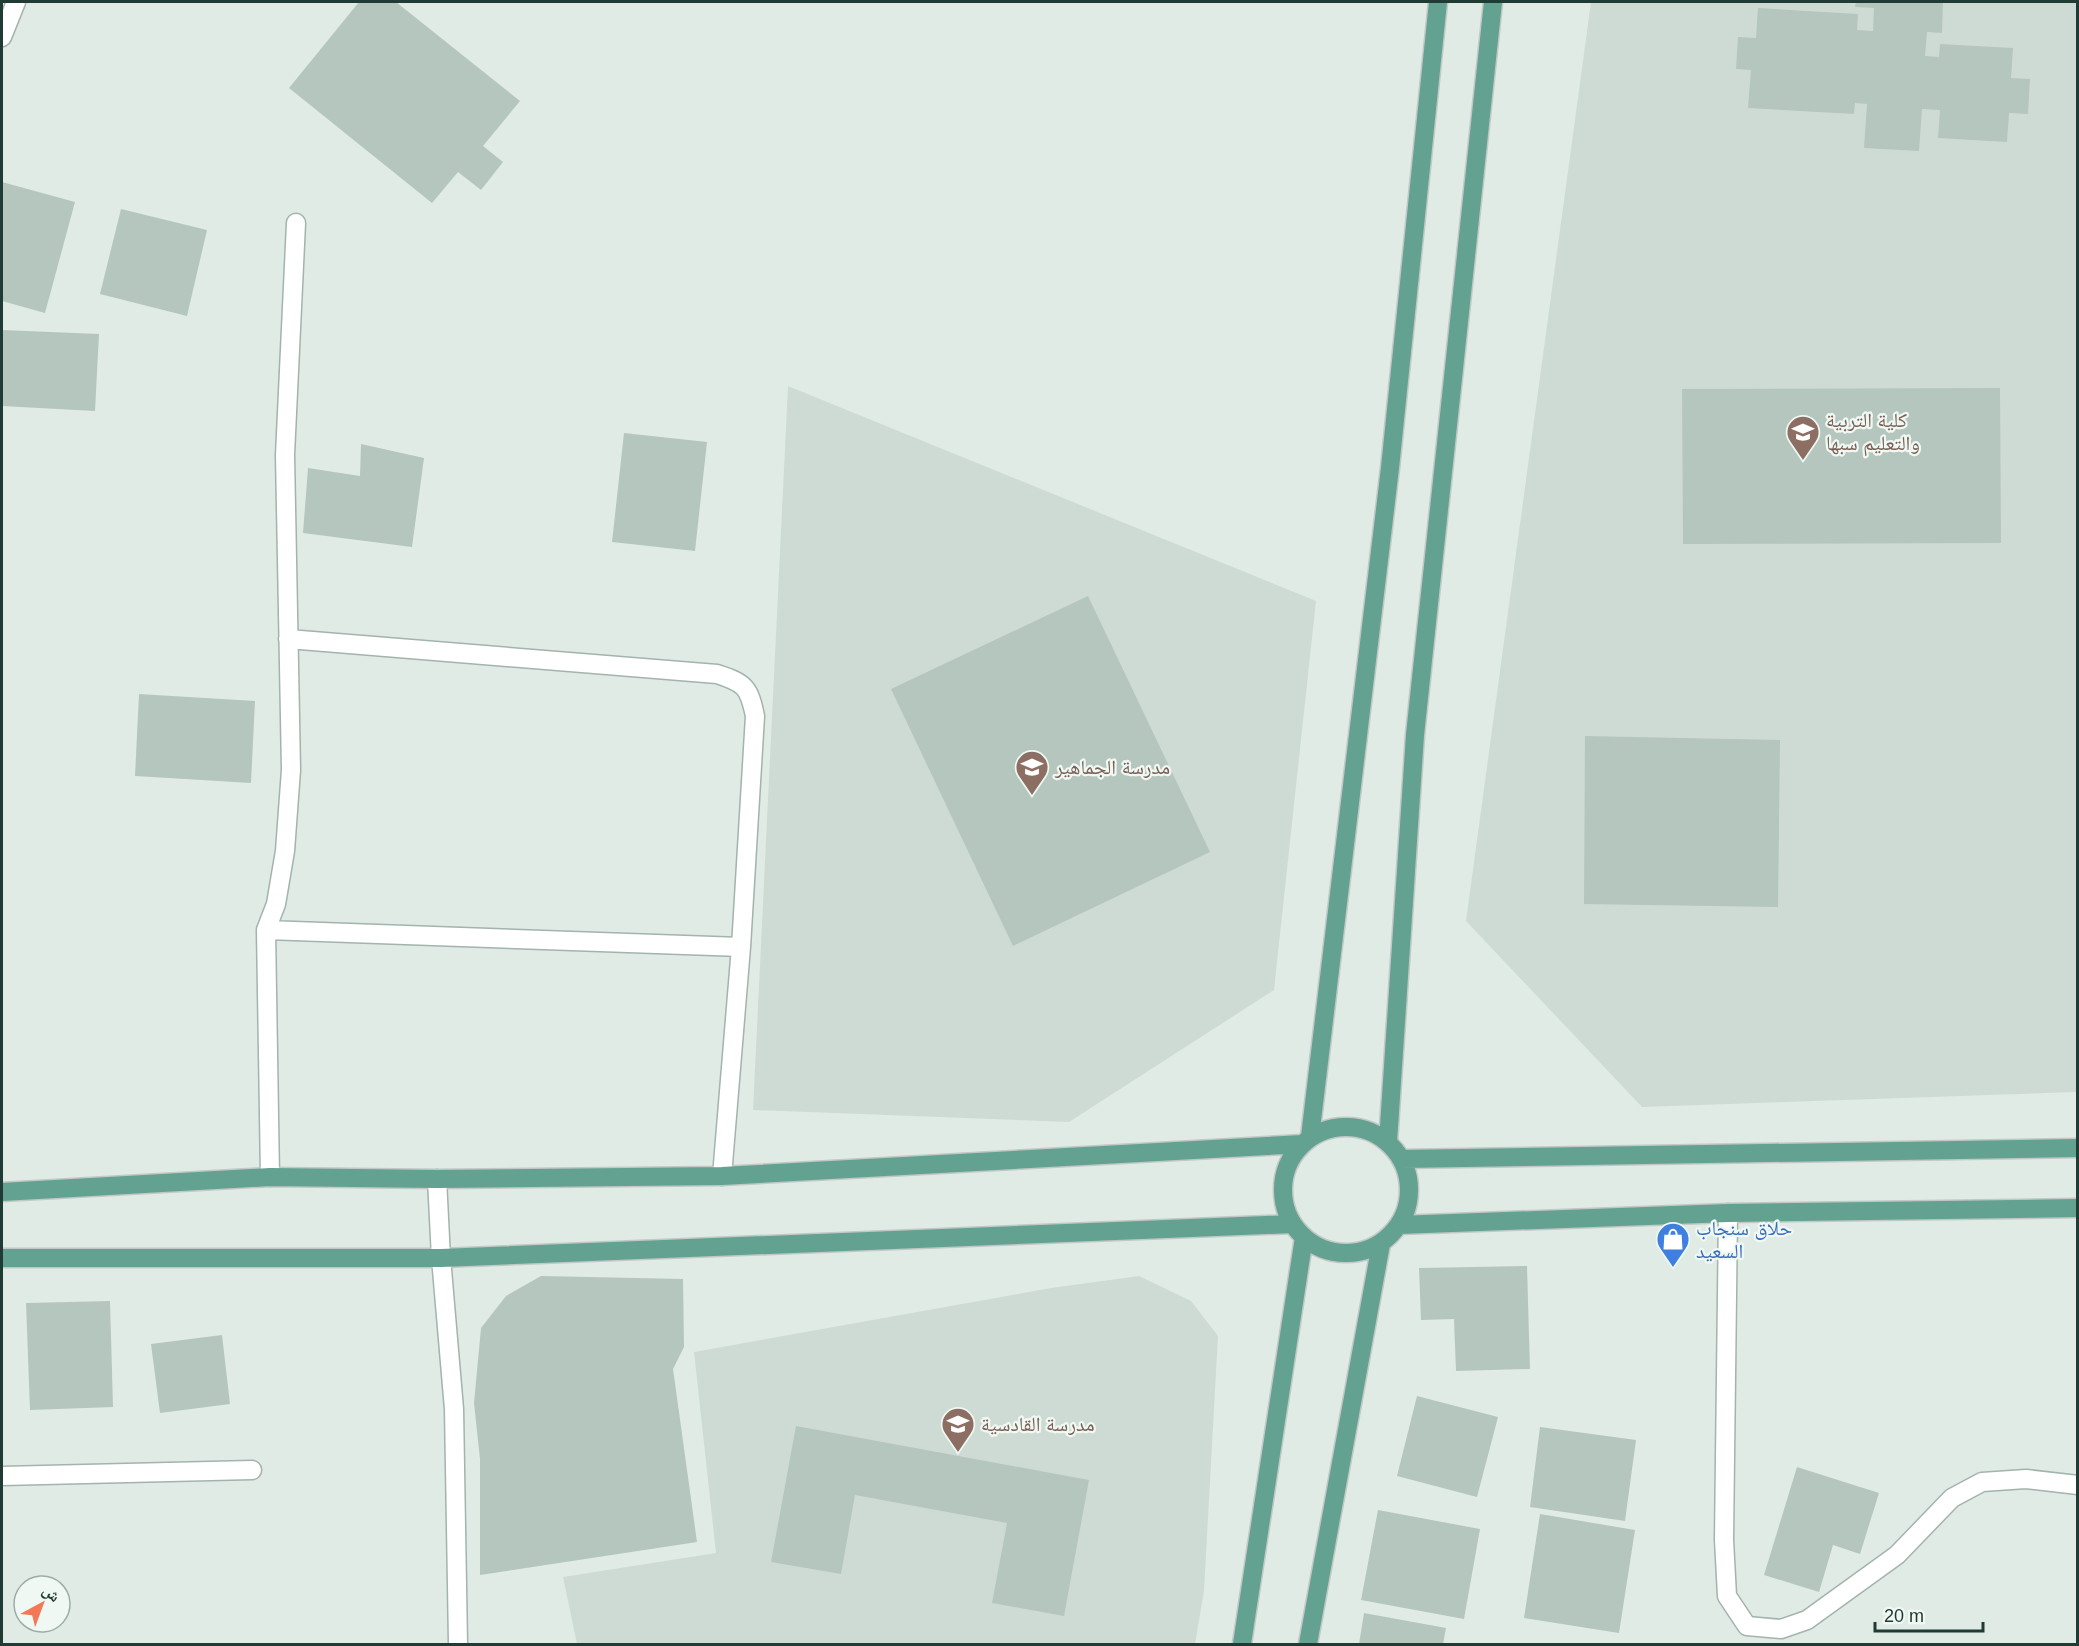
<svg xmlns="http://www.w3.org/2000/svg" width="2079" height="1646" viewBox="0 0 2079 1646" font-family="Arial,'Noto Naskh Arabic',sans-serif">
	<style>
		.built { fill: #cedbd4 }
		.building { fill: #b5c6be }
		.lines { fill: none; stroke-linecap: round; stroke-linejoin: round }
		.street-casing { stroke: #a3b3ad; stroke-width: 21 }
		.primary-casing { stroke: #c1c8c6; stroke-width: 21 }
		.street { stroke: #fff; stroke-width: 18 }
		.primary { stroke: #63a190; stroke-width: 18 }
		.labels { text-anchor: middle; stroke-width: 4.5; stroke-linejoin: round; paint-order: stroke }
		.education-label { font-size: 20px; fill: #785e54; stroke: #f0f8f4; text-anchor: start }
		.shop-label { font-size: 20px; fill: #366cbe; stroke: #f0f8f4; text-anchor: start }
	</style>
	<rect width="100%" height="100%" fill="#e0ebe6"/>
	<path class="built" d="M1591 2H2077V1092L1642 1107 1466 921Z
		M788 386 1316 601 1274 990 1069 1122 753 1110Z
		M1139 1276 1191 1301 1218 1336 1204 1591 1195 1644H577L563 1577 716 1553 694 1352 1051 1288Z"/>
	<path class="building" d="M359 2H396L520 101 483 146 503 162 481 190 458 172 432 203 289 88Z
		M1856 2H1943L1942 33 1927 32 1925 56 1939 57 1940 44 2013 48 2011 78 2030 79 2028 114 2009 113 2007 142 1938 138 1940 110 1922 109 1919 151 1864 148 1867 104 1855 103 1854 114 1748 108 1751 70 1736 69 1738 37 1756 38 1758 8 1858 14 1857 30 1873 31 1874 8 1855 7Z
		M2 182 75 202 45 313 2 301Z
		M121 209 207 230 187 316 100 294Z
		M2 330 99 334 95 411 2 406Z
		M2000 388 2001 543 1683 544 1682 389Z
		M624 433 707 442 695 551 612 542Z
		M361 444 424 458 412 547 303 533 308 468 360 476Z
		M1088 596 1210 852 1013 946 891 689Z
		M139 694 255 701 251 783 135 776Z
		M1585 736 1780 740 1778 907 1584 904Z
		M1527 1266 1530 1369 1456 1371 1454 1319 1421 1320 1419 1268Z
		M541 1276 683 1279 684 1347 673 1369 697 1542 480 1575V1459L474 1403 481 1328 506 1296Z
		M110 1301 113 1407 30 1410 26 1303Z
		M222 1335 230 1404 160 1413 151 1344Z
		M1417 1396 1498 1417 1477 1497 1397 1476Z
		M796 1426 1089 1480 1064 1616 992 1603 1007 1523 855 1495 841 1574 771 1562Z
		M1540 1427 1636 1440 1625 1521 1530 1507Z
		M1797 1467 1879 1493 1860 1554 1833 1545 1819 1592 1764 1575Z
		M1378 1510 1480 1529 1464 1619 1361 1600Z
		M1540 1514 1635 1530 1619 1633 1524 1618Z
		M1364 1613 1446 1628 1443 1644H1359Z"/>
	<g class="lines">
		<defs>
			<path id="street" d="M2 37 16 2
				M288 639 717 674C745 683 749 687 755 716L741 947 722 1176
				M266 930 741 947
				M270 1177 266 930 276 904 285 851 291 770 285 455 296 223
				M437 1179 441 1258 454 1409 458 1644
				M1728 1213 1724 1540 1727 1596 1747 1626 1781 1629 1807 1620 1897 1555 1952 1498 1982 1482 2026 1479 2078 1485
				M2 1476 252 1470"/>
			<path id="primary" d="M1283 1190a63 63 0 1 1 126 0a63 63 0 1 1-126 0Z
				M1310 1137 1390 468 1438 2
				M1388 1142 1415 735 1493 2
				M1402 1159 2078 1148
				M2 1192 270 1177 437 1179 722 1176 1302 1144
				M1399 1225 1728 1213 2078 1208
				M2 1258H441L1293 1224
				M1242 1644 1304 1237
				M1308 1644 1381 1244"/>
		</defs>
		<use href="#street" class="street-casing"/>
		<use href="#primary" class="primary-casing"/>
		<use href="#street" class="street"/>
		<use href="#primary" class="primary"/>
	</g>
	<defs>
		<symbol id="university-pin" viewBox="-11 -11 22 30"><path d="M0 17L-7.5 6A9.5 9.5 0 1 1 7.5 6Z" fill="#8d6e63" stroke="#f0f8f4"/><path d="M0-5L7-2L0 1L-7-2ZM-4 1L0 2.5L4 1V4Q0 6-4 4Z" fill="#fff"/></symbol>
		<symbol id="school-pin" viewBox="-11 -11 22 30"><path d="M0 17L-7.5 6A9.5 9.5 0 1 1 7.5 6Z" fill="#8d6e63" stroke="#f0f8f4"/><path d="M0-5L7-2L0 1L-7-2ZM-4 1L0 2.5L4 1V4Q0 6-4 4Z" fill="#fff"/></symbol>
		<symbol id="shop-pin" viewBox="-11 -11 22 30"><path d="M0 17L-7.5 6A9.5 9.5 0 1 1 7.5 6Z" fill="#3f7fe0" stroke="#f0f8f4"/><path d="M-5-2.5h2.3a2.7 3.5 0 0 1 5.4 0H5L5.5 6h-11ZM-1.5-2.5h3a1.5 2.3 0 0 0-3 0Z" fill="#fff"/></symbol>
	</defs>
	<g fill-rule="evenodd">
		<use href="#university-pin" x="1784" y="413" width="38" height="52"/>
		<use href="#school-pin" x="1013" y="748" width="38" height="52"/>
		<use href="#shop-pin" x="1654" y="1220" width="38" height="52"/>
		<use href="#school-pin" x="939" y="1405" width="38" height="52"/>
	</g>
	<g class="labels">
		<g class="education-label">
			<text x="1826" y="427">كلية التربية<tspan x="1826" dy="23">والتعليم سبها</tspan></text>
			<text x="1055" y="774">مدرسة الجماهير</text>
			<text x="981" y="1431">مدرسة القادسية</text>
		</g>
		<g class="shop-label">
			<text x="1696" y="1235">حلاق سنجاب<tspan x="1696" dy="23">السعيد</tspan></text>
		</g>
	</g>
	<rect width="2079" height="1646" fill="none" stroke="#203b33" stroke-width="6"/>
	<g transform="translate(42 1604) rotate(41)"><circle r="28" fill="#f0f8f4" stroke="#9daca7" stroke-width="1.5"/>
	<path d="M0-4.5L10 22L0 15L-10 22Z" fill="#f47855"/>
	<text y="-9" font-size="16" font-weight="bold" text-anchor="middle" fill="#203b33">ش</text>
	</g>
	<path d="M1875 1622v9h108v-9" fill="none" stroke="#203b33" stroke-width="3"/>
	<text x="1884" y="1622" font-size="18" fill="#203b33" stroke="#f0f8f4" stroke-width="4.5" paint-order="stroke">20 m</text>
</svg>
